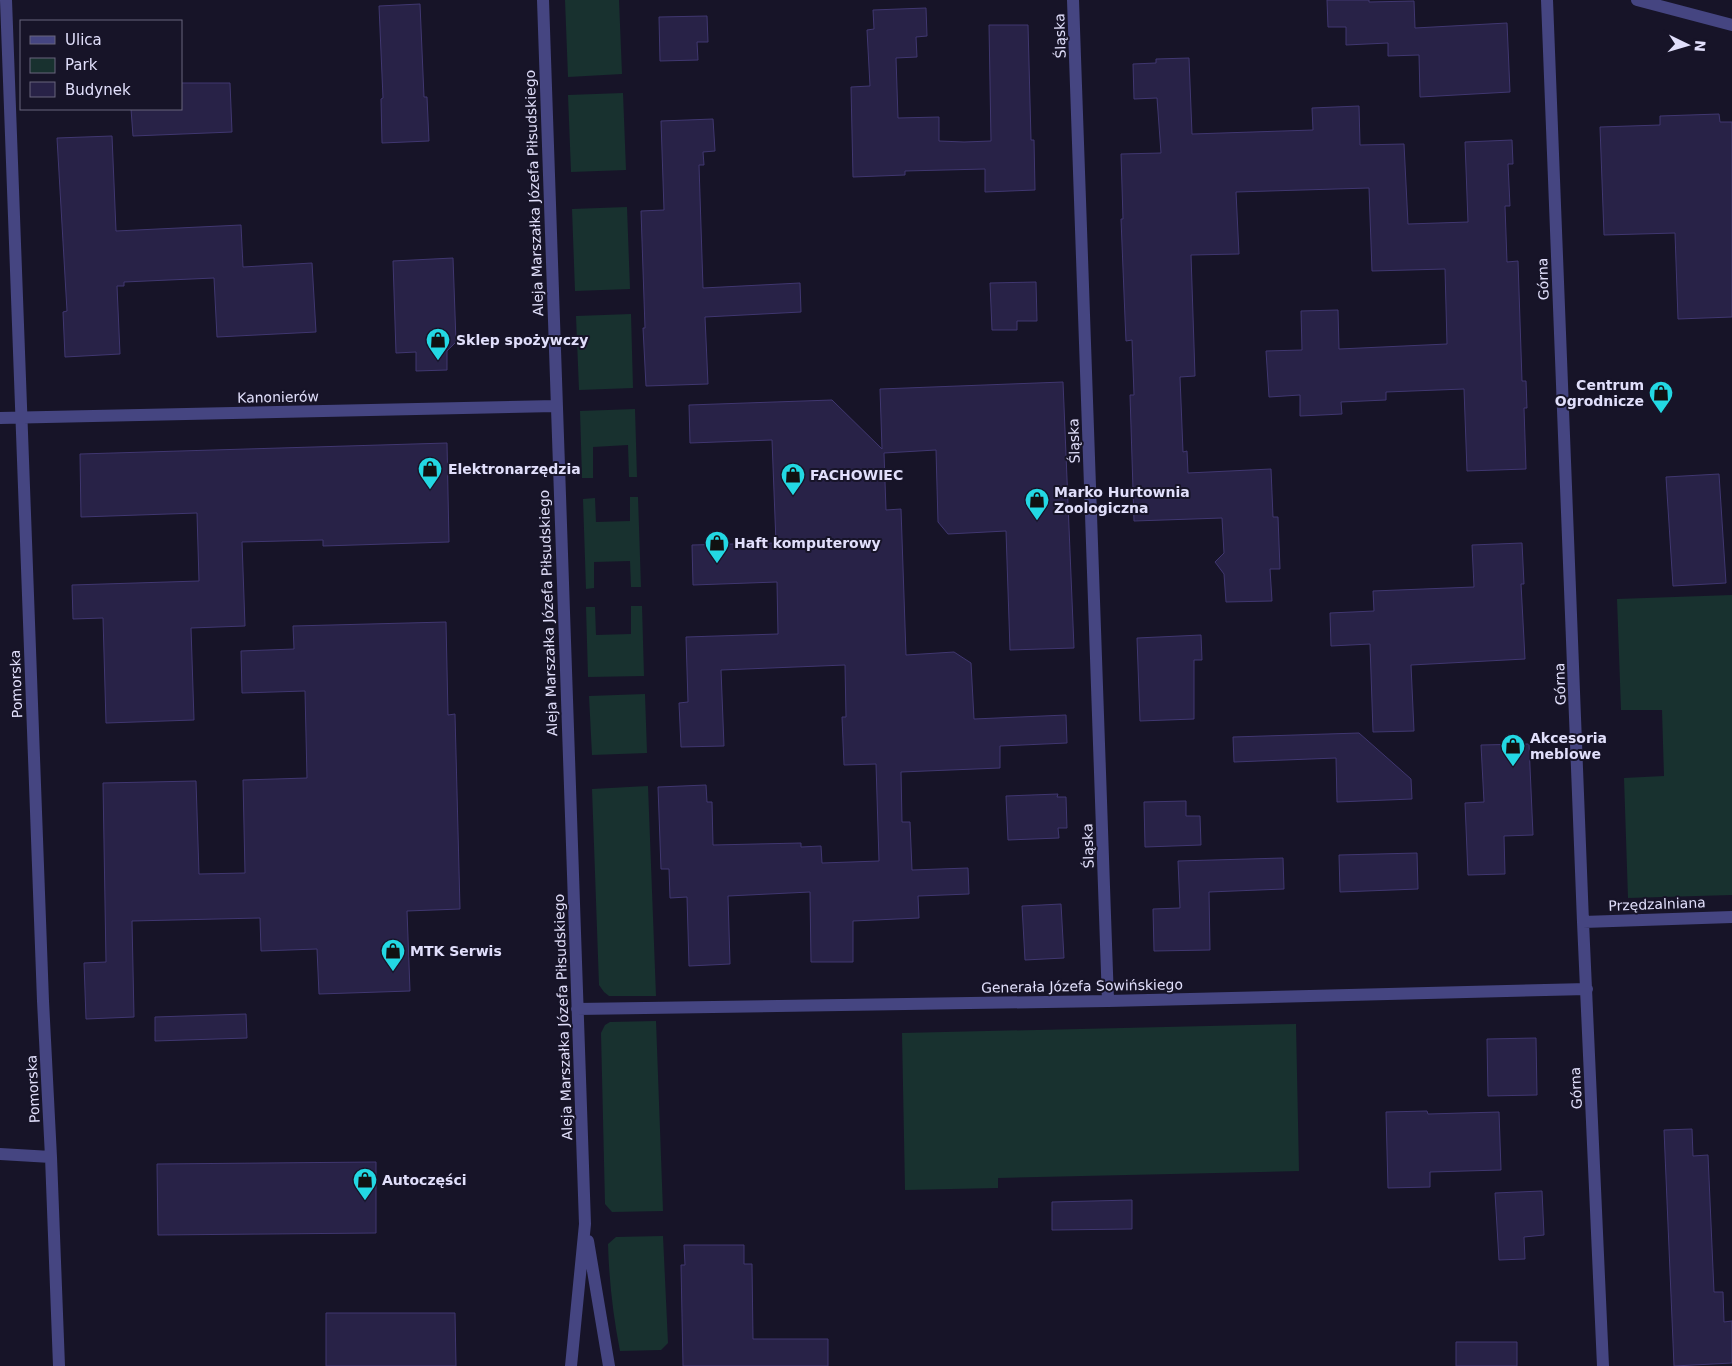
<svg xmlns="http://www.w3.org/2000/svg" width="1732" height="1366" viewBox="0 0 1732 1366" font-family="'DejaVu Sans',sans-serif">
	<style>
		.green { fill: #18312f }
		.building { fill: #282247; stroke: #403770 }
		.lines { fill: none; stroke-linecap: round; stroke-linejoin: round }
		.minor { stroke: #454581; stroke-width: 12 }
		.labels { text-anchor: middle; stroke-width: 4; stroke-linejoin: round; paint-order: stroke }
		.street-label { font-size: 14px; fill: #e1dffb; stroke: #171428 }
		.poi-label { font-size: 14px; font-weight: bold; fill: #e1dffb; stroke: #171428; text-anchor: start }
	</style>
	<rect width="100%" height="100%" fill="#171428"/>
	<path class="green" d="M565 0H619L622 74 568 77Z
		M623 93 626 170 571 172 568 95Z
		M627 207 630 289 575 291 572 209Z
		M631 314 633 388 579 390 576 316Z
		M635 409 637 477H629L628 445 593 447V478H582L580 411Z
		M630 497H638L641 587H631L630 561 594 562V588L586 589 583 499 595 498 596 522 630 521Z
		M1732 595V895L1628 898 1624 778 1664 776 1662 710H1621L1617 599Z
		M631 606H642L644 676 588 677 586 607H595L596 635 631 634Z
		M645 694 647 753 592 755 589 696Z
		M648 786 656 996H609L604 992 599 985 592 789Z
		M656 1021 663 1211 612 1212 605 1204 601 1033 605 1025 610 1022Z
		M1296 1024 1299 1171 998 1178V1188L905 1190 902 1033Z
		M663 1236 668 1343 661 1350 620 1351C613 1315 609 1280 608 1244L616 1237Z"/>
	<path class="building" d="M1327 0H1369V2L1414 1 1415 28 1507 23 1510 92 1420 97 1419 55 1388 56V43L1346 45V27H1328Z
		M420 4 424 97H427L429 141 382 143 381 99 383 98 379 6Z
		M926 8 927 36 916 37 917 57 896 58 898 118 939 117V141L964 142 991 141 989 25H1028L1031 140H1034L1035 190 985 192V169L905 171V175L853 177 851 87 870 86 867 30 874 29 873 10Z
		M707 16 708 42H697L698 60 660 61 659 17Z
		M1189 58 1192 134 1313 130 1312 108 1359 106 1360 145 1404 144 1408 224 1468 222 1465 142 1512 140 1513 164H1508L1510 206H1505L1507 262 1518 261 1522 381H1526L1527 408H1524L1526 469 1467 471 1464 389 1386 392V400L1341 402 1342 414 1300 416V395L1269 397 1266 351 1302 350 1301 311 1338 310 1339 349 1447 344 1445 269 1372 271 1369 188 1236 192 1239 254 1191 255 1195 376 1180 377 1183 452 1187 451 1188 473 1271 469 1273 517H1278L1280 569H1270L1272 601 1226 602 1224 574 1215 562 1224 553 1222 518 1134 521 1130 395H1134L1132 340 1126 341 1125 318 1121 219H1123L1121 154 1161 153 1157 98 1134 99 1133 64 1156 63V59Z
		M181 83H230L232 132 133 136 131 109H181Z
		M1719 114 1720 122H1732V317L1678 319 1675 233 1604 235 1600 127 1660 125V116Z
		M713 119 715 151 703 152 704 165H699L703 288 800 283 801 312 705 317 708 384 646 386 643 328H645L641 211 664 210 661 121Z
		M112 136 116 231 241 225 243 267 312 263 316 332 217 337 214 278 124 282V286H117L120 354 65 357 63 312 67 311 57 138Z
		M453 258 456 342 447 351V370L416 371V352L396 353 393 261Z
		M1036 282 1037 321H1017V330H992L990 283Z
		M1063 382 1074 648 1010 650 1006 531 948 534 938 522 936 450 884 453 886 510 901 509 906 655 954 652 971 663 974 719 1066 715 1067 743 1000 746V768L901 772 902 822H910L912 870 968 868 969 894 918 896 919 918 853 921V962H811L810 892 728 896 730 964 689 966 687 897 670 898 669 869H661L658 787 706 785 707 802H712L713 845 801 843V847L821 846 822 863 879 861 876 764 844 765 842 717H846L845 665 721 670 724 746 681 747 679 703 688 702 686 637 778 634 777 582 693 585 692 545 776 543 772 440 690 443 689 405 832 400 882 449 880 389Z
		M447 443 449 542 323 546V540L242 542 245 626 191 628 194 720 106 723 103 618 73 619 72 585 199 581 197 513 81 517 80 454Z
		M1719 474 1726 583 1673 586 1666 477Z
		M1522 543 1524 584H1521L1525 659 1411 665 1414 731 1373 732 1370 644 1331 646 1330 613 1374 611 1373 591 1474 587 1472 545Z
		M446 622 448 715 455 714 460 909 407 911 410 991 319 994 317 949 261 951 260 918 132 921 134 1017 86 1019 84 963 106 962 103 783 196 781 199 874 245 873 243 780 307 778 305 691 242 693 241 651 294 649 293 626Z
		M1201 635 1202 660H1194V719L1140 721 1137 638Z
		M1359 733 1411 779 1412 799 1337 802 1336 758 1234 762 1233 737Z
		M1529 744 1533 835 1504 836 1505 874 1468 875 1465 803 1484 802 1481 745Z
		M1058 794 1057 797H1066L1067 828H1058L1059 838 1008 840 1006 796Z
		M1186 801V816H1200L1201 845 1145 847 1144 802Z
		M1417 853 1418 889 1340 892 1339 855Z
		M1283 858 1284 889 1209 892 1210 950 1154 951 1153 909 1180 908 1178 861Z
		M1061 904 1064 958 1025 960 1022 906Z
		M246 1014 247 1038 155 1041V1017Z
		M1536 1038 1537 1095 1488 1096 1487 1039Z
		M1427 1111 1428 1114 1499 1112 1501 1170 1430 1172V1187L1388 1188 1386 1112Z
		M1692 1129 1693 1156 1708 1155 1714 1292H1723L1724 1322 1732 1321V1363L1674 1366 1664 1130Z
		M376 1162V1233L158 1235 157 1164Z
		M1542 1191 1544 1235 1524 1237 1525 1259 1499 1260 1495 1193Z
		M1132 1200V1229L1052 1230V1202Z
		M684 1245H744V1264H752L753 1339H828V1366H683L681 1265H685Z
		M326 1313H455L456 1366H326Z
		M1456 1342H1517V1366H1456Z"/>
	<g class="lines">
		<path class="minor" d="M6 0 43 1001 51 1157 59 1366
			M543 0 585 1224 571 1366
			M1073 0 1108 1001
			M1547 0 1583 922 1603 1366
			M1637 0 1732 25
			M0 418 556 406
			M1583 922 1732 917
			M577 1009 1108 1001 1587 989
			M0 1154 51 1157
			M588 1241 609 1366"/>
	</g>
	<defs>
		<symbol id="shop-pin" viewBox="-11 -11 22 30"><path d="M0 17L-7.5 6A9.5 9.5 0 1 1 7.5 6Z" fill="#23d8e3" stroke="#171428"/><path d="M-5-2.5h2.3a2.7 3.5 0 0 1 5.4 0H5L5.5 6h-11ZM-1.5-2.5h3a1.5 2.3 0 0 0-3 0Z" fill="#111"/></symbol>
	</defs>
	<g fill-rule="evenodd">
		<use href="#shop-pin" x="424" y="326" width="28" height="38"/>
		<use href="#shop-pin" x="1647" y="379" width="28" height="38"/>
		<use href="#shop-pin" x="416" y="455" width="28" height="38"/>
		<use href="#shop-pin" x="779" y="461" width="28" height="38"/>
		<use href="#shop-pin" x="1023" y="486" width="28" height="38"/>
		<use href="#shop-pin" x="703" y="529" width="28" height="38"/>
		<use href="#shop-pin" x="1499" y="732" width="28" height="38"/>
		<use href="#shop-pin" x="379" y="937" width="28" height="38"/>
		<use href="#shop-pin" x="351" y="1166" width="28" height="38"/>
	</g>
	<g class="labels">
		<g class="street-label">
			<text transform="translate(1060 36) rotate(-92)" y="5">Śląska</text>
			<text transform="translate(534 193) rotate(-92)" y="5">Aleja Marszałka Józefa Piłsudskiego</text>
			<text transform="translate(1543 279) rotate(-92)" y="5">Górna</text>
			<text transform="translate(278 397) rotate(-1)" y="5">Kanonierów</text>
			<text transform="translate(1074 441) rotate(-92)" y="5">Śląska</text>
			<text transform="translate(548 613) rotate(-92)" y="5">Aleja Marszałka Józefa Piłsudskiego</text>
			<text transform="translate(16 684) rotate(-92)" y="5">Pomorska</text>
			<text transform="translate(1560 684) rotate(-92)" y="5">Górna</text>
			<text transform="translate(1088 846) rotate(-92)" y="5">Śląska</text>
			<text transform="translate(1657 904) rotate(-2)" y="5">Przędzalniana</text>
			<text transform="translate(1082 986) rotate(-1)" y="5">Generała Józefa Sowińskiego</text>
			<text transform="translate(563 1017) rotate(-92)" y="5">Aleja Marszałka Józefa Piłsudskiego</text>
			<text transform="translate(1576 1088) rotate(-93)" y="5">Górna</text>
			<text transform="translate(33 1089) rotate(-93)" y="5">Pomorska</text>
		</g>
		<g class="poi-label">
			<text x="456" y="345">Sklep spożywczy</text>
			<text x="1644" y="390" text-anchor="end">Centrum<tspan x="1644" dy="16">Ogrodnicze</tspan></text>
			<text x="448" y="474">Elektronarzędzia</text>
			<text x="810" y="480">FACHOWIEC</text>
			<text x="1054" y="497">Marko Hurtownia<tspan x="1054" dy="16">Zoologiczna</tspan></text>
			<text x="734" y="548">Haft komputerowy</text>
			<text x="1530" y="743">Akcesoria<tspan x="1530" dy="16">meblowe</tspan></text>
			<text x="410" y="956">MTK Serwis</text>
			<text x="382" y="1185">Autoczęści</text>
		</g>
	</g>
	<rect x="20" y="20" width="162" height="90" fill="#171428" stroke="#68657c"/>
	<rect x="30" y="36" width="25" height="8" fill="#454581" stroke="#68657c"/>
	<text x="65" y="45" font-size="15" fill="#e1dffb">Ulica</text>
	<rect x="30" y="58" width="25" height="15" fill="#18312f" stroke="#68657c"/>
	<text x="65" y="70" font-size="15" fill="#e1dffb">Park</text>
	<rect x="30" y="82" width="25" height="15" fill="#282247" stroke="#68657c"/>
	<text x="65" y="95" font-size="15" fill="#e1dffb">Budynek</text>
	<g transform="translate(1687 45) rotate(95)" stroke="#171428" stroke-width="4" paint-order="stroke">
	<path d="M0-4L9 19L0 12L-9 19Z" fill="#e1dffb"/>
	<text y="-8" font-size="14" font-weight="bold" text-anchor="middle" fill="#e1dffb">N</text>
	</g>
</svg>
